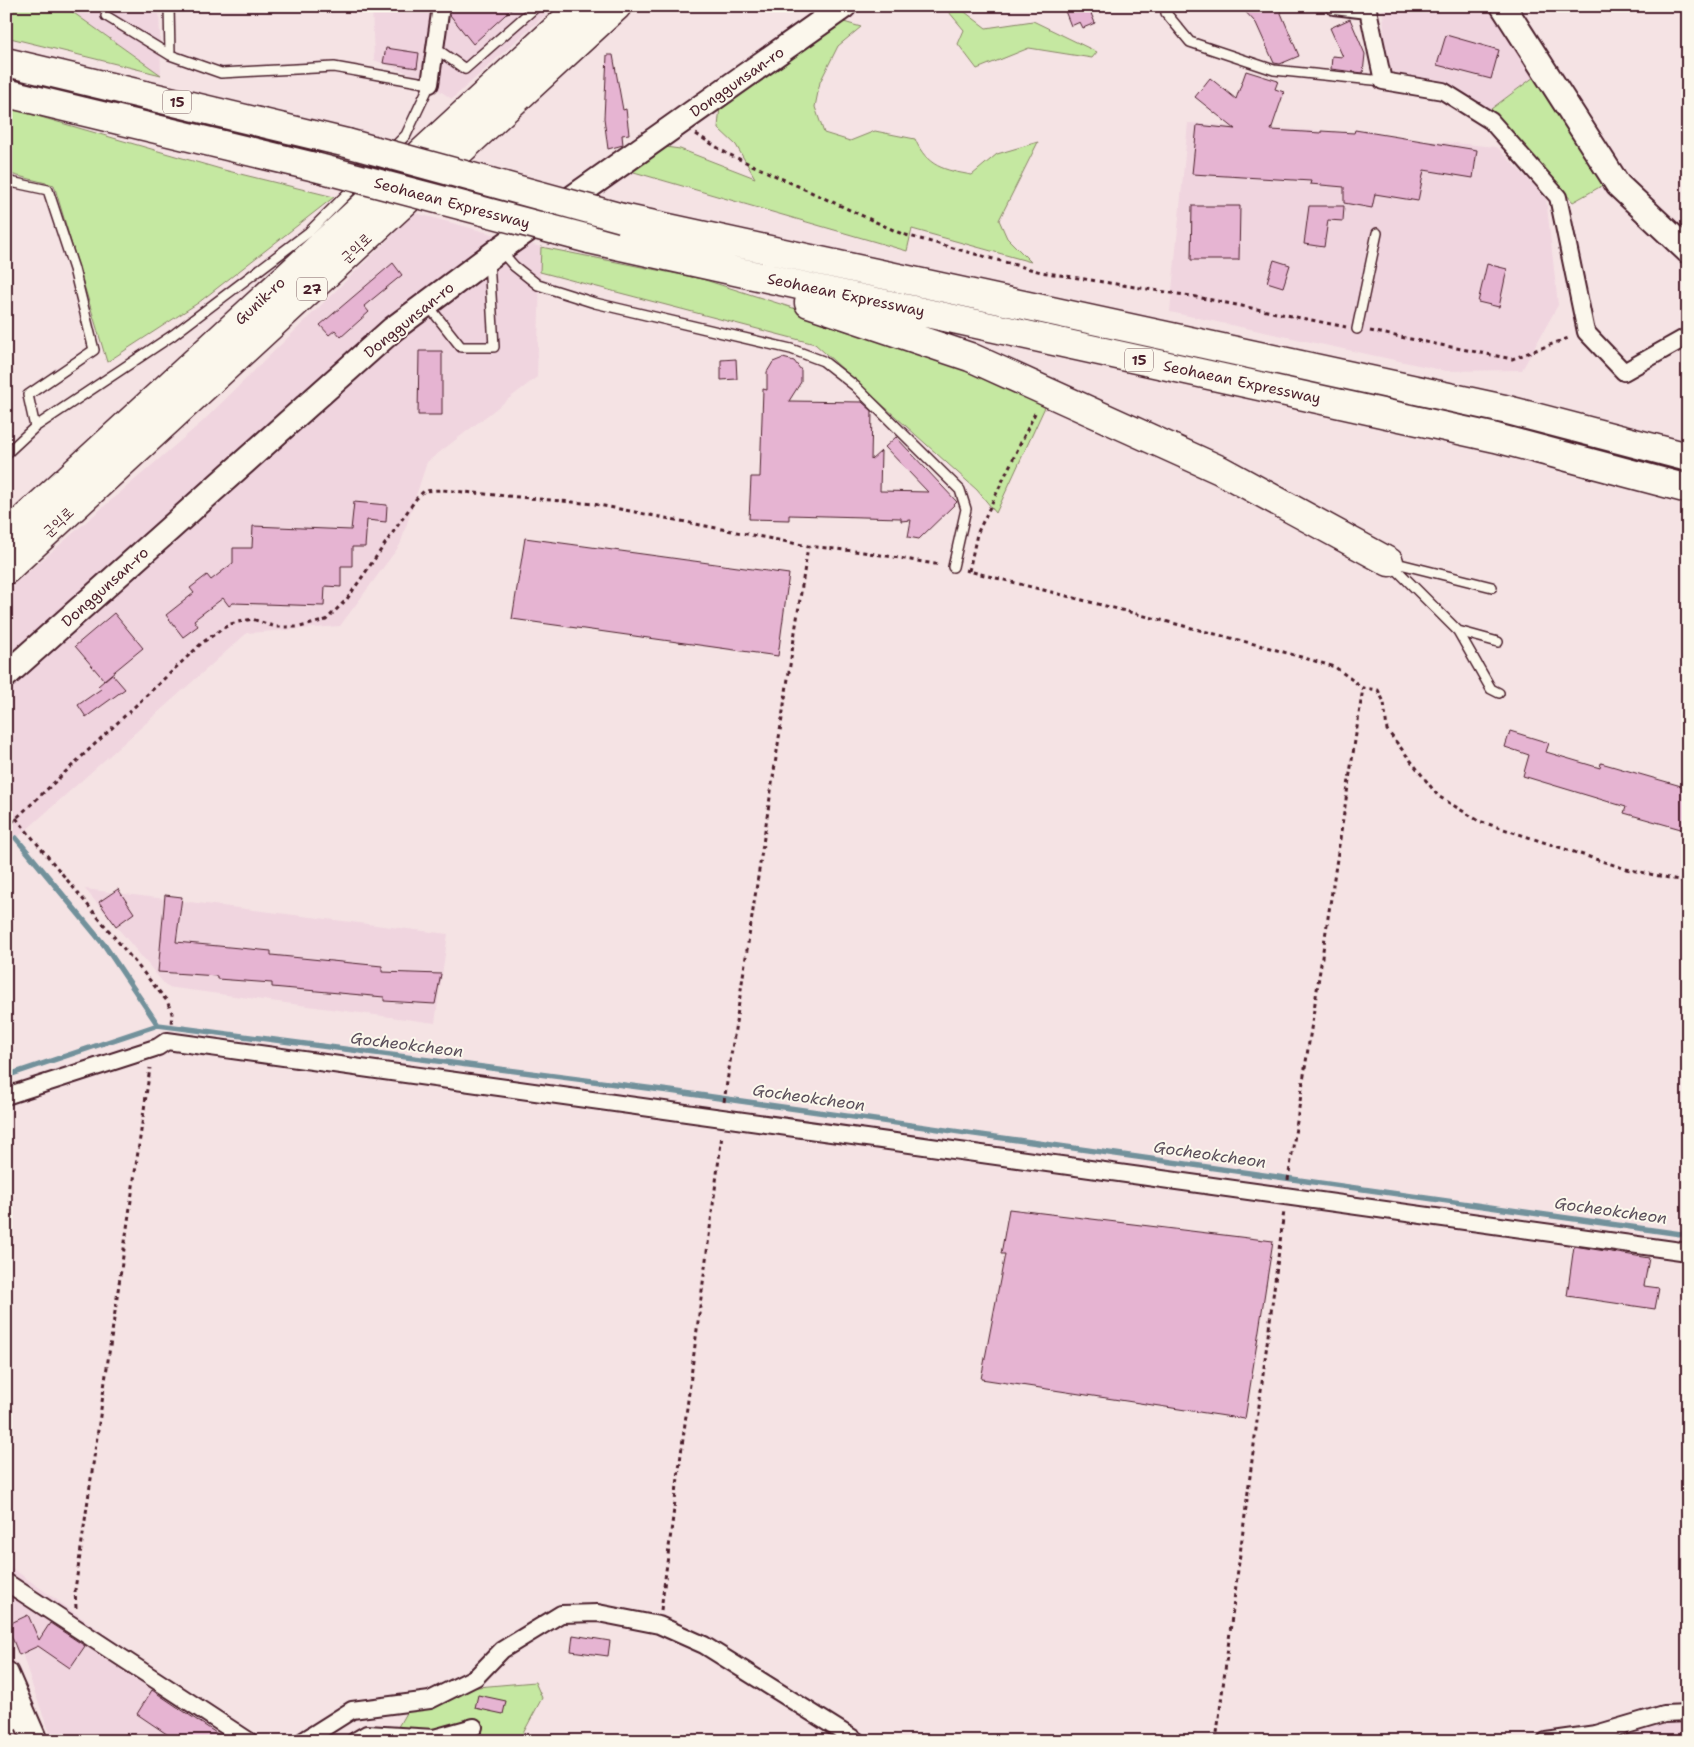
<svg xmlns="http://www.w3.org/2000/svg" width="1694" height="1747" viewBox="0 0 1694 1747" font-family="'Shantell Sans','Poor Story',sans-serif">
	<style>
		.built { fill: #f0d5df }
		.green { fill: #c5e8a1; stroke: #888466 }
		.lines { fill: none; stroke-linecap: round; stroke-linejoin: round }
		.stream { stroke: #72919b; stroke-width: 5.5 }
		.building { fill: #e6b4d2; stroke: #4a1f2b }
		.lane-casing { stroke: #4a1f2b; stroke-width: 12 }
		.street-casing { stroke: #4a1f2b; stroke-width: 20 }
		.secondary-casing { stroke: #4a1f2b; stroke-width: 28 }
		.highway-casing { stroke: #4a1f2b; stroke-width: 31 }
		.path { stroke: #4a1f2b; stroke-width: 3; stroke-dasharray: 4 4; stroke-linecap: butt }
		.lane { stroke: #fbf7ec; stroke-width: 9 }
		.street { stroke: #fbf7ec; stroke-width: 16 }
		.secondary { stroke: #fbf7ec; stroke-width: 24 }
		.highway { stroke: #fbf7ec; stroke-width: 28 }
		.highway-bridge-casing { stroke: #4a1f2b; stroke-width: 31; stroke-linecap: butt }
		.highway-bridge { stroke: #fbf7ec; stroke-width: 28 }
		.labels { text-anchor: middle; stroke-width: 4; stroke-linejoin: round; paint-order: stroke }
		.shield { fill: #fbf7ec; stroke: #7f6065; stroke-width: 1 }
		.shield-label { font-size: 14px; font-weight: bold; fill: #4a1f2b }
		.street-label { font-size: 15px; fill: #4a1f2b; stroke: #fbf7ec }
		.water-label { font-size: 16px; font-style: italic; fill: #5a4e5a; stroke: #fbf7ec }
	</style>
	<rect width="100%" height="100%" fill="#f5e3e4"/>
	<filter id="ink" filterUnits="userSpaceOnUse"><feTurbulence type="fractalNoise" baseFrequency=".02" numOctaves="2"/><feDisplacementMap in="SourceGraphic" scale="10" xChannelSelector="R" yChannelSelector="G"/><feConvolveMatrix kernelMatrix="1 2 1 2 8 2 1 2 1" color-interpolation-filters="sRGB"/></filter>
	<g filter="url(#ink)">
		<path class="built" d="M64 6H159L161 75Z
			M372 6H555L452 99 421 78 374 60Z
			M1383 6H1489L1538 74 1491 109 1385 71Z
			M1188 123 1321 131 1497 147 1546 198 1558 305 1522 370 1446 371 1170 312Z
			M415 213 541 247 537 377 427 462 400 545 340 626 247 633 6 848V591L202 422Z
			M85 889 448 934 435 1023 167 987Z
			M6 1564 256 1741H53L33 1688 6 1601Z
			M1683 1719 1688 1720V1741H1635L1636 1729Z"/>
		<path class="green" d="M6 6H64L161 75 6 37Z
			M944 6H957L986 28 1033 21 1097 52 1092 58 1029 48 977 69 958 44 964 30Z
			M837 20 861 27 838 46 820 82 815 107 824 133 850 141 875 131 915 139C927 167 944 170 972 175L997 154 1038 142 999 220 1007 238 1031 262 912 229 907 251 627 170 658 146 680 149 755 178 736 145 718 128 720 105Z
			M1538 74 1605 184 1573 202 1491 109Z
			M6 107 224 170 334 197 198 303 107 362 54 185 6 173Z
			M541 247 702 279 937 354 1045 407 996 513 977 490 815 344 540 272Z
			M535 1682 542 1698 519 1741H390L407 1711 466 1688Z"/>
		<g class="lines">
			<path class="stream" d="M16 838 105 946 158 1025 670 1091 1688 1235
				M6 1076 158 1025"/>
		</g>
		<path class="building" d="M451 6H515L473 44 450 15Z
			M1063 6H1088L1095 23 1083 28 1080 22 1071 26Z
			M1240 6H1278L1299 56 1280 64 1274 63 1256 23Z
			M1350 19 1365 54 1363 73 1331 69 1332 56 1343 57 1330 28Z
			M1446 35 1499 50 1491 79 1437 65Z
			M386 48 419 53 417 68 383 63Z
			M607 55H613L623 110 626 109 629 134 622 135 623 145 608 149 604 118Z
			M1246 71 1278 81 1275 89 1284 92 1271 130 1321 133V131L1354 133 1355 130 1477 150 1473 178 1424 170 1418 201 1375 194 1372 208 1344 203V187L1310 184 1311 181 1192 174 1197 125 1235 129 1195 97 1210 78 1236 99Z
			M1192 206H1240L1239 260H1191Z
			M1309 206H1344L1343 221 1328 220 1324 247 1304 244Z
			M1274 260 1290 265 1283 287 1267 282Z
			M393 263 402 275 364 306 369 312 341 337 335 330 329 335 320 325Z
			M1487 264 1507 269 1499 307 1478 302Z
			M419 351H442V415H418Z
			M783 358 794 361 801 370V382L789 401 862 402 872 411 871 460 881 451 880 491 928 492 885 447 896 437 957 502 919 539 908 537 911 520 901 521V518L789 515V520L749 519 751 477H760L763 389 767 390V372L773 362Z
			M736 359 737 379 721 380V360Z
			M354 502 387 505 386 522 367 520 365 547H352V566H341V587L325 586 324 606 233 603 229 606 223 598 194 620 198 626 183 637 166 615 194 593 190 588 207 575 211 580 233 563V548H252L253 526 351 530Z
			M525 538 789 574 778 656 512 619Z
			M114 613 143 648 104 680 75 646Z
			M112 674 125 689 86 717 78 705 101 689 98 686Z
			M1510 731 1549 743 1546 752 1600 768 1601 763 1688 788V831L1624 813 1626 807 1523 776 1529 755 1505 747Z
			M118 889 134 913 116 926 99 902Z
			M165 895 182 897 176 942 271 951V955L382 966V972L441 974 435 1004 384 1001V997L272 987V983L217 979V976L158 972Z
			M1009 1209 1273 1241 1245 1419 981 1379 1005 1254H1001Z
			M1574 1246 1649 1258 1644 1286 1659 1288 1655 1309 1567 1296Z
			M28 1615 39 1640 50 1623 85 1646 70 1668 38 1646 19 1655 7 1625Z
			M573 1635 610 1641 608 1656 571 1651Z
			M152 1690 228 1741H177L137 1714Z
			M478 1695 506 1701 503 1714 475 1708Z"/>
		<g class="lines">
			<defs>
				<path id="lane" d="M1165 6 1166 13 1190 42 1274 70 1383 81
					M106 16 170 55
					M435 48 465 69 537 6
					M6 181 48 190 74 269 94 350 28 395 35 427
					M500 250 514 266 538 285 595 303 791 349 823 361 855 386 960 490 966 509 953 567
					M427 304 461 347H494L489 260
					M1357 329 1377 233
					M6 454 35 427 173 335 309 232 406 135 430 84 334 67 221 73 170 55 169 6
					M1392 562 1492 587
					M1391 564 1458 631 1491 689 1499 693
					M1458 631 1498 642
					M6 1728 26 1721"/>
				<path id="street" d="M1334 6 1368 10 1383 81 1443 91 1491 121 1558 197 1586 332 1624 372 1688 336
					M430 84 441 6
					M6 1096 158 1047 167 1041 1688 1252
					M6 1582 249 1741
					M303 1741 352 1710 430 1700 476 1677 502 1650 561 1614 598 1613 659 1625 704 1645 857 1741
					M355 1741 367 1734 434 1738 474 1727
					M1546 1741 1596 1734 1664 1714 1688 1713"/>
				<path id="secondary" d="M1503 6 1618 185 1688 251
					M6 675 393 329 500 249 844 6
					M6 1674 35 1741"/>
				<path id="highway" d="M6 62 347 143
					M6 93 315 167
					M622 218 1504 409 1688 457
					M589 239 1496 438 1688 489
					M809 303 970 357 1220 470 1389 562
					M6 536 581 6
					M6 570 617 6"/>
			</defs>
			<use href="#lane" class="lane-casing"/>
			<use href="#street" class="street-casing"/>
			<use href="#secondary" class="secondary-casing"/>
			<use href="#highway" class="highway-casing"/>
			<path class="path" d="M696 134 726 153 902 234 1041 272 1197 297 1346 327
				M1370 331 1512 359 1571 337
				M965 570 1270 648 1335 667 1363 688 1378 690 1384 702 1387 730 1438 796 1479 821 1626 869 1688 882
				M969 571 977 534 1036 411
				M16 818 167 1001 172 1013 171 1025
				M6 828 203 642 230 624 252 619 276 627H300L326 620 347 599 416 499 424 491 442 490 594 504 808 546 863 552 941 565
				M724 1102 808 546
				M1288 1180 1363 688
				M76 1608 75 1590 150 1068
				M661 1610 722 1135
				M1216 1741 1284 1211"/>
			<use href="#lane" class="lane"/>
			<use href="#street" class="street"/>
			<use href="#secondary" class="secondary"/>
			<use href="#highway" class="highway"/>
			<defs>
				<path id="highway-bridge" d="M347 143 622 218
					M315 167 589 239"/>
			</defs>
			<use href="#highway-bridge" class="highway-bridge-casing"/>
			<use href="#highway-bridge" class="highway-bridge"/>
		</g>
	</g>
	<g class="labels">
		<g class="shield">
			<rect x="163" y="90.5" width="28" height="23" rx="4"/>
			<rect x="297" y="277.5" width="30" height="23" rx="4"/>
			<rect x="1125" y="348.5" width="28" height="23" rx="4"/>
		</g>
		<g class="shield-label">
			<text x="177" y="107">15</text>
			<text x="312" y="294">27</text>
			<text x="1139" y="365">15</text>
		</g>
		<g class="street-label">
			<text transform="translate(737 82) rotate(-35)" y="5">Donggunsan-ro</text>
			<text transform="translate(452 203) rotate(15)" y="5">Seohaean Expressway</text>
			<text transform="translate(356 248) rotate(-43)" y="5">군익로</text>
			<text transform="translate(846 295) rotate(12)" y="5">Seohaean Expressway</text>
			<text transform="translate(260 301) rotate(-43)" y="5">Gunik-ro</text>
			<text transform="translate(409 320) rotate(-39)" y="5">Donggunsan-ro</text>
			<text transform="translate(1242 382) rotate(12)" y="5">Seohaean Expressway</text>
			<text transform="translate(58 522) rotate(-43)" y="5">군익로</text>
			<text transform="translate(105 587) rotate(-42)" y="5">Donggunsan-ro</text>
		</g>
		<g class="water-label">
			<text transform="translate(407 1044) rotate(7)" y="6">Gocheokcheon</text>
			<text transform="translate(809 1097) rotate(8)" y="6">Gocheokcheon</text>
			<text transform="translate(1210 1154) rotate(8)" y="6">Gocheokcheon</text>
			<text transform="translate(1611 1210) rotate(8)" y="6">Gocheokcheon</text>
		</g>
	</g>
	<rect width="1694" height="1747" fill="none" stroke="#fbf7ec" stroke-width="25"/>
	<rect x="12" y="12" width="1669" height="1722" fill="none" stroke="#4a1f2b" stroke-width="2" filter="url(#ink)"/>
</svg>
